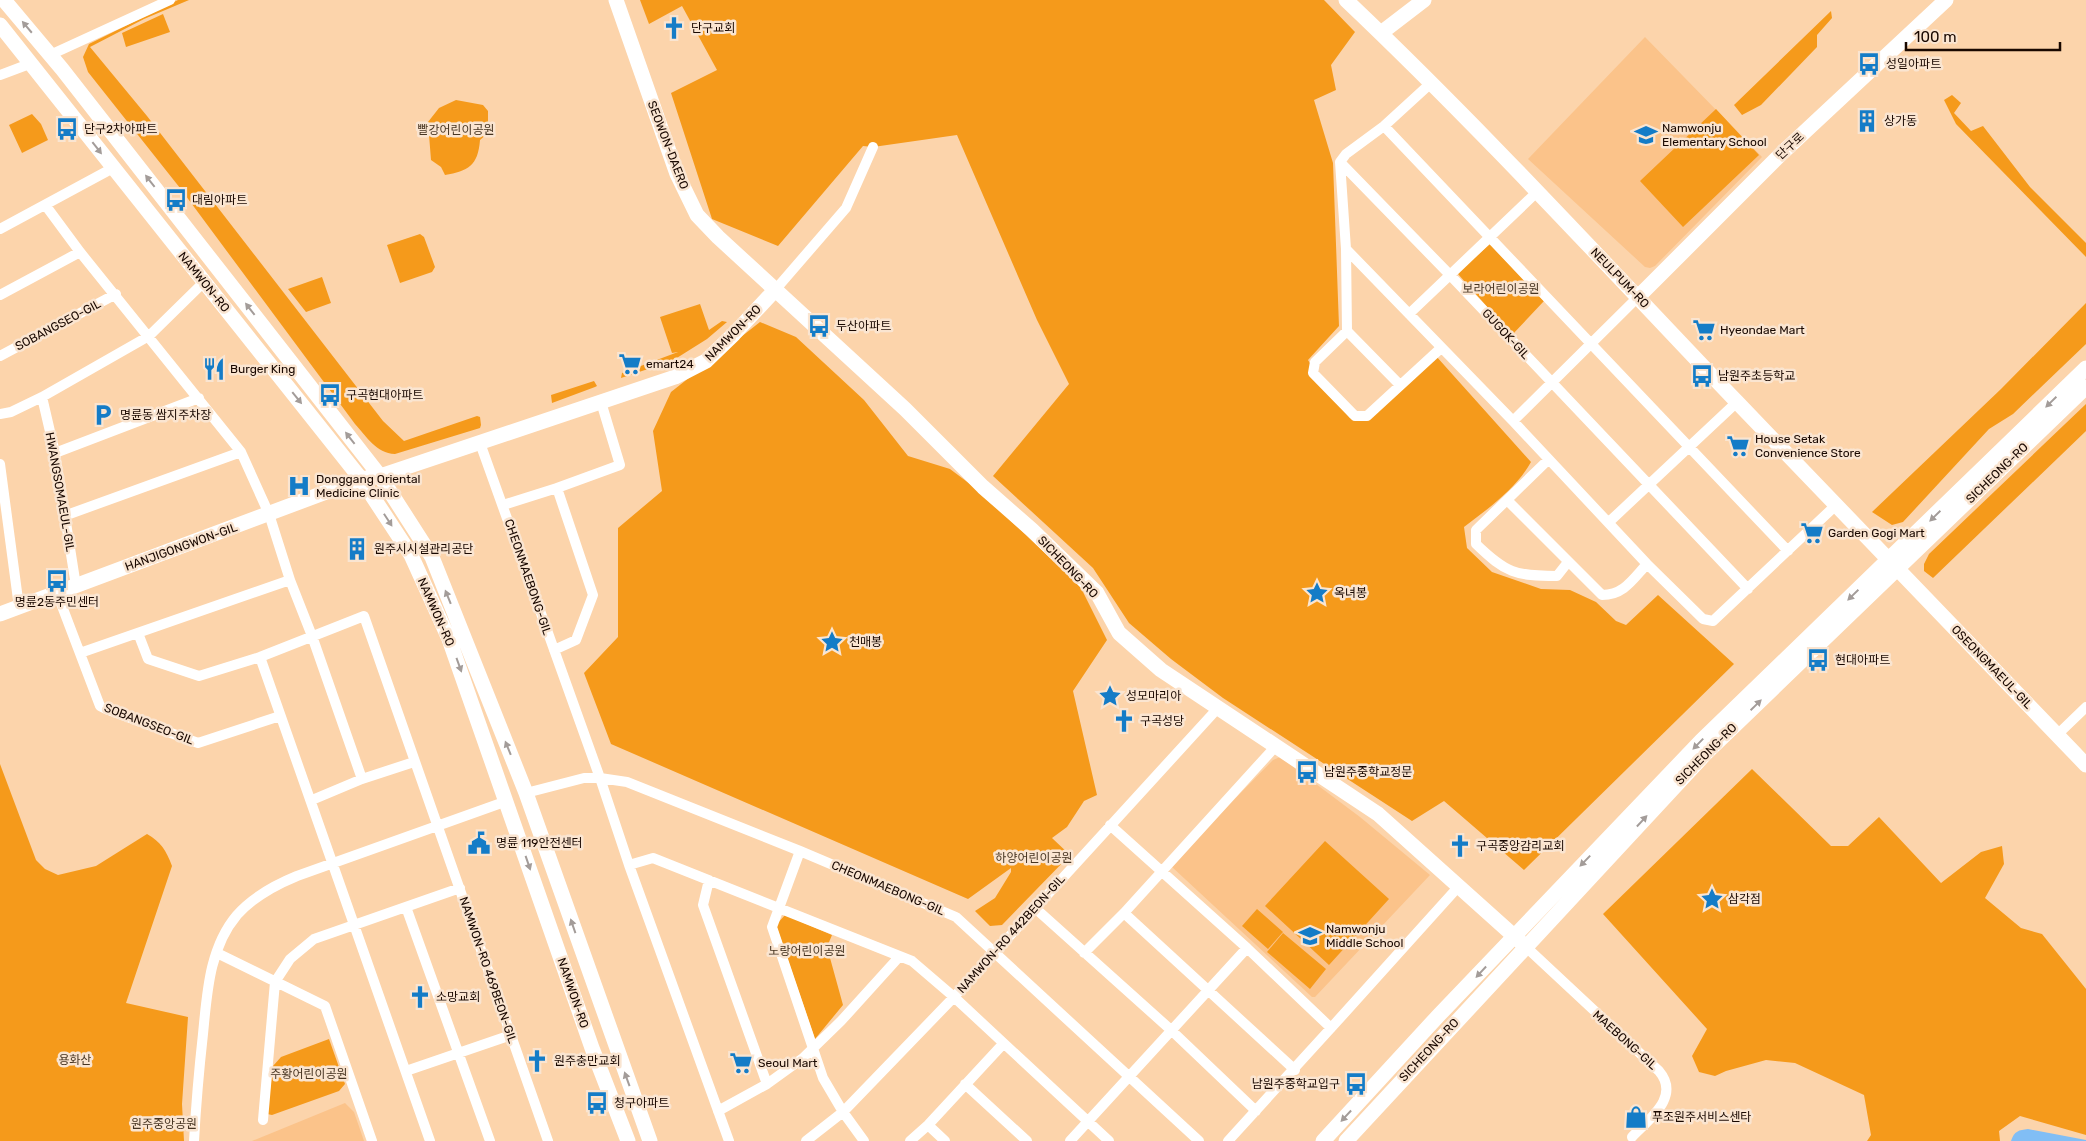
<svg xmlns="http://www.w3.org/2000/svg" width="2086" height="1141" viewBox="0 0 2086 1141" font-family="Rubik,'Noto Sans KR',sans-serif">
	<style>
		.built { fill: #fbc38a }
		.green { fill: #f59a1b }
		.water { fill: #81bef5 }
		.lines { fill: none; stroke-linecap: round; stroke-linejoin: round }
		.street { stroke: #fff; stroke-width: 10 }
		.secondary { stroke: #fff; stroke-width: 15 }
		.oneway { fill: #a39c99 }
		.labels { text-anchor: middle; stroke-width: 5; stroke-linejoin: round; paint-order: stroke }
		.poi-label { font-size: 12px; fill: #190800; stroke: #fae5d1; text-anchor: start }
		.park-label { font-size: 12px; fill: #473522; stroke: #fae5d1 }
		.street-label { font-size: 12px; fill: #190800; stroke: #fae5d1 }
	</style>
	<rect width="100%" height="100%" fill="#fcd4ab"/>
	<path class="built" d="M1645 37 1762 157 1655 266 1650 268 1645 267 1528 159Z
		M1280 757 1360 817 1430 875 1315 997H1312L1172 867 1171 864 1273 760Z
		M345 1103 354 1112 364 1141H252Z"/>
	<path class="green" d="M178 0H189L144 19 90 47 147 116 383 421 404 441 477 416 480 417 481 425 480 428 395 454C376 453 367 437 355 424L180 188 88 72 83 57 89 44Z
		M640 0H1324L1355 32 1331 65 1336 90 1314 100 1333 163 1339 326 1308 360 1328 393 1350 418H1371L1436 356 1531 462C1516 489 1489 508 1464 527L1467 548 1492 572 1541 589 1570 590 1596 602 1616 621 1626 625 1658 595 1734 664 1524 870 1444 801 1412 821 1223 698 1171 659 1129 623 1093 568 993 476 1069 384 1037 320 957 135 873 147 863 146 778 246 712 219 671 93 717 70 682 6 649 24Z
		M1831 11 1832 18 1817 35V47L1761 105 1742 115 1734 105Z
		M163 14 170 32 126 47 122 33Z
		M1952 95 1961 103 1954 113 1971 131 1983 126 2030 187 2086 243V257L1956 124 1944 100Z
		M456 100 483 105 488 111V133L480 140C478 166 468 171 445 175L441 167 431 160 428 122 439 108Z
		M1716 109 1759 155 1683 227 1640 181Z
		M32 114 41 124 48 140 22 153 9 125Z
		M420 234 424 237 435 267 432 272 400 283 387 245Z
		M1490 244 1544 301 1512 335 1458 274 1459 271Z
		M322 277 331 303 306 312 288 289Z
		M2086 303V344L2013 414 1989 429 1903 522 1892 525 1872 512 2001 389Z
		M700 304 709 330 722 321 727 322 707 339 672 361 621 378 622 373 678 352 672 353 660 317Z
		M760 322 796 337 864 400 908 456 950 469 978 490 1080 586 1107 640 1073 691 1097 795 1084 801 1067 827 1052 838 1070 855 1002 925 990 926 975 911 995 898 1011 872V868L968 899 611 744 584 673 618 637V528L662 491 653 431 671 392Z
		M594 381 597 386 595 387 552 403 551 395Z
		M2086 404V431L1933 578 1924 571V564L1929 554Z
		M0 764 36 860 45 869 58 875 96 866 147 834C161 842 166 850 172 866L126 1003 188 1017 182 1104 184 1141H0Z
		M1752 769 1831 846H1848L1879 817 1941 883 1981 852 2002 846 2004 864 1985 898 2021 928 2042 934 2086 989V1135L2020 1116 1999 1131 2000 1141H1867L1871 1135 1864 1095 1795 1063 1766 1060 1726 1071 1715 1076 1699 1072 1692 1056 1707 1029 1603 914Z
		M1325 841 1389 899 1329 965 1265 906Z
		M1257 909 1283 932 1268 949 1242 926Z
		M785 915 832 935 827 947 843 1005 815 1039 776 925Z
		M1283 933 1326 969 1310 989 1267 952Z
		M329 1039 345 1084 339 1091 272 1115 267 1114 273 1066 281 1057Z"/>
	<path class="water" d="M2028 1129 2086 1140V1141H2011C2014 1131 2019 1130 2028 1129Z"/>
	<g class="lines">
		<path class="street" d="M50 55 170 0
			M0 75 32 63
			M1384 126 1788 551
			M1340 162 1450 275 1748 589
			M46 206 80 252 241 452 269 514 290 580 312 636 362 779
			M0 229 113 168
			M1346 249 1513 421 1647 564 1703 619 1713 621 1835 506
			M776 289 846 208 873 147
			M0 295 80 252
			M1409 314 1537 192
			M1347 331 1315 362 1313 373 1355 416H1367L1441 348
			M0 356 116 294
			M1400 385 1347 331 1346 249 1340 162 1346 154 1384 126 1431 83
			M42 397 55 453 76 586
			M0 414 11 412 42 397 149 336 204 282
			M1513 421 1638 297
			M480 443 600 778 629 865
			M55 453 199 398
			M1548 460 1476 530V544C1506 573 1515 576 1557 576L1568 562
			M0 464 19 607
			M557 488 620 465 601 402
			M1508 501 1602 595C1624 595 1633 579 1647 564
			M503 505 557 488 593 595 576 640 554 650
			M64 516 241 452
			M1609 522 1737 402
			M57 593 100 706 106 709 198 743 280 716
			M138 633 148 659 199 676 260 657 364 616 548 1141
			M80 653 290 580
			M260 657 430 1141
			M2057 735 2086 707
			M526 793 584 778H600L627 782 800 851 956 917 1199 1141
			M312 800 362 779 414 762
			M1110 825 1247 948 1331 1028 1459 886
			M800 851 772 927 823 1078 843 1112 864 1141
			M709 880 703 905 767 1084
			M406 907 490 1141
			M1035 908 1171 1030 1256 1111
			M1124 913 1295 1070
			M1525 946 1659 1071C1681 1097 1649 1119 1632 1137
			M217 953 325 1006 372 1141
			M1084 953 1124 913 1275 747
			M406 1071 511 1035
			M965 1084 1027 1141
			M718 1111 767 1084 803 1058 841 1021 899 957
			M263 1120 275 982 290 959 314 939 460 888
			M928 1125 945 1141
			M194 1141C196 1105 199 1070 203 1034 207 994 209 948 237 915 253 897 275 885 297 876L507 801
			M729 1141 629 865 653 858 912 961 954 997 1109 1141
			M806 1141 843 1112 954 997 1218 708
			M910 1141 928 1125 1003 1044
			M1070 1141 1247 948
			M1228 1141 1331 1028"/>
		<path class="secondary" d="M4 0 62 69 380 476 432 557 526 793 650 1141
			M616 0 677 174 697 215 718 237 905 409 983 487 1032 530 1097 593 1119 633 1161 670 1378 814 1525 946
			M1346 0C1482 129 1608 267 1737 402 1853 524 1970 644 2086 765
			M0 25 361 479 411 555 449 639 592 1048 628 1141
			M1381 33 1424 0
			M1638 297 1782 153 1946 0
			M0 614 361 479 380 476 675 377 706 361 734 334 776 289
			M1323 1141 1439 1015 1701 741 2086 368
			M1346 1141 1706 753 2086 387"/>
	</g>
	<defs><path id="oneway-solid" d="M-6-.8H1V-3.2L6.5 0L1 3.2V.8H-6Z" transform="scale(1.25)"/></defs>
	<g class="oneway">
		<use href="#oneway-solid" transform="translate(27 27) rotate(-130)"/>
		<use href="#oneway-solid" transform="translate(97 148) rotate(52)"/>
		<use href="#oneway-solid" transform="translate(150 181) rotate(-128)"/>
		<use href="#oneway-solid" transform="translate(250 309) rotate(-128)"/>
		<use href="#oneway-solid" transform="translate(297 398) rotate(51)"/>
		<use href="#oneway-solid" transform="translate(2051 402) rotate(136)"/>
		<use href="#oneway-solid" transform="translate(350 438) rotate(-128)"/>
		<use href="#oneway-solid" transform="translate(1935 516) rotate(136)"/>
		<use href="#oneway-solid" transform="translate(388 520) rotate(57)"/>
		<use href="#oneway-solid" transform="translate(1853 595) rotate(136)"/>
		<use href="#oneway-solid" transform="translate(448 597) rotate(-112)"/>
		<use href="#oneway-solid" transform="translate(459 665) rotate(70)"/>
		<use href="#oneway-solid" transform="translate(1756 705) rotate(-44)"/>
		<use href="#oneway-solid" transform="translate(1698 744) rotate(134)"/>
		<use href="#oneway-solid" transform="translate(508 748) rotate(-112)"/>
		<use href="#oneway-solid" transform="translate(1642 821) rotate(-47)"/>
		<use href="#oneway-solid" transform="translate(1585 861) rotate(134)"/>
		<use href="#oneway-solid" transform="translate(528 863) rotate(71)"/>
		<use href="#oneway-solid" transform="translate(573 926) rotate(-109)"/>
		<use href="#oneway-solid" transform="translate(1481 972) rotate(133)"/>
		<use href="#oneway-solid" transform="translate(627 1079) rotate(-110)"/>
		<use href="#oneway-solid" transform="translate(1346 1116) rotate(133)"/>
	</g>
	<defs>
		<symbol id="church-bare" viewBox="-9 -9 18 18"><path d="M-1.2-6h2.4v3.5h3.3v2.4h-3.3V6h-2.4V-.1h-3.3v-2.4h3.3Z" fill="#147cc7" stroke="#fae5d1" stroke-width="2.5" paint-order="stroke"/></symbol>
		<symbol id="bus-bare" viewBox="-9 -9 18 18"><path d="M-5-6H5V4H4V6H2V4H-2V6H-4V4H-5ZM-3.5-4V0h7V-4ZM-3.5 1.2v1.5H-2V1.2ZM2 1.2v1.5H3.5V1.2Z" fill="#147cc7" stroke="#fae5d1" stroke-width="2.5" paint-order="stroke"/></symbol>
		<symbol id="building-bare" viewBox="-9 -9 18 18"><path d="M-4-6H4V6H1V3H-1V6H-4ZM-2.5-4.3h1.7v1.8h-1.7ZM.8-4.3h1.7v1.8H.8ZM-2.5-1h1.7V.8h-1.7ZM.8-1h1.7V.8H.8Z" fill="#147cc7" stroke="#fae5d1" stroke-width="2.5" paint-order="stroke"/></symbol>
		<symbol id="school-bare" viewBox="-9 -9 18 18"><path d="M0-5L7-2L0 1L-7-2ZM-4 1L0 2.5L4 1V4Q0 6-4 4Z" fill="#147cc7" stroke="#fae5d1" stroke-width="2.5" paint-order="stroke"/></symbol>
		<symbol id="supermarket-bare" viewBox="-9 -9 18 18"><path d="M-6-5.5h2.5l.6 2H6L4.5 2H-2.5L-4.4-4H-6ZM-1.5 3.2a1.3 1.3 0 1 0 .1 0ZM3 3.2a1.3 1.3 0 1 0 .1 0Z" fill="#147cc7" stroke="#fae5d1" stroke-width="2.5" paint-order="stroke"/></symbol>
		<symbol id="restaurant-bare" viewBox="-9 -9 18 18"><path d="M-5-6h1v4h1v-4h1v4h1v-4h1v5L-1.5 .5V6h-2V.5L-5-1ZM5-6V6H3V1.5H1.5Q1.5-4 5-6Z" fill="#147cc7" stroke="#fae5d1" stroke-width="2.5" paint-order="stroke"/></symbol>
		<symbol id="parking-bare" viewBox="-9 -9 18 18"><path d="M-3.5-5.5H1a3.5 3.5 0 0 1 0 7H-1V5.5H-3.5ZM-1-3.4V-.6H.8a1.4 1.4 0 0 0 0-2.8Z" fill="#147cc7" stroke="#fae5d1" stroke-width="2.5" paint-order="stroke"/></symbol>
		<symbol id="hospital-bare" viewBox="-9 -9 18 18"><path d="M-5-5h3v3.5h4V-5h3V5h-3V1.5h-4V5h-3Z" fill="#147cc7" stroke="#fae5d1" stroke-width="2.5" paint-order="stroke"/></symbol>
		<symbol id="sight-bare" viewBox="-9 -9 18 18"><path d="M0-6L1.8-2.2L6-1.7L2.9 1.2L3.7 5.4L0 3.3L-3.7 5.4L-2.9 1.2L-6-1.7L-1.8-2.2Z" fill="#147cc7" stroke="#fae5d1" stroke-width="2.5" paint-order="stroke"/></symbol>
		<symbol id="civic-bare" viewBox="-9 -9 18 18"><path d="M-.6-6.5H3V-4.5H.6V-3L4-1V1h2V6H-6V1h2V-1L-.6-3ZM-1.2 2.5V6h2.4V2.5Z" fill="#147cc7" stroke="#fae5d1" stroke-width="2.5" paint-order="stroke"/></symbol>
		<symbol id="shop-bare" viewBox="-9 -9 18 18"><path d="M-5-2.5h2.3a2.7 3.5 0 0 1 5.4 0H5L5.5 6h-11ZM-1.5-2.5h3a1.5 2.3 0 0 0-3 0Z" fill="#147cc7" stroke="#fae5d1" stroke-width="2.5" paint-order="stroke"/></symbol>
	</defs>
	<g fill-rule="evenodd">
		<use href="#church-bare" x="658" y="12" width="32" height="32"/>
		<use href="#bus-bare" x="1853" y="48" width="32" height="32"/>
		<use href="#building-bare" x="1851" y="105" width="32" height="32"/>
		<use href="#bus-bare" x="51" y="113" width="32" height="32"/>
		<use href="#school-bare" x="1630" y="119" width="32" height="32"/>
		<use href="#bus-bare" x="160" y="184" width="32" height="32"/>
		<use href="#bus-bare" x="803" y="310" width="32" height="32"/>
		<use href="#supermarket-bare" x="1688" y="314" width="32" height="32"/>
		<use href="#supermarket-bare" x="614" y="348" width="32" height="32"/>
		<use href="#restaurant-bare" x="198" y="353" width="32" height="32"/>
		<use href="#bus-bare" x="1686" y="360" width="32" height="32"/>
		<use href="#bus-bare" x="314" y="379" width="32" height="32"/>
		<use href="#parking-bare" x="87" y="399" width="32" height="32"/>
		<use href="#supermarket-bare" x="1722" y="430" width="32" height="32"/>
		<use href="#hospital-bare" x="283" y="470" width="32" height="32"/>
		<use href="#supermarket-bare" x="1796" y="517" width="32" height="32"/>
		<use href="#building-bare" x="341" y="533" width="32" height="32"/>
		<use href="#bus-bare" x="41" y="565" width="32" height="32"/>
		<use href="#sight-bare" x="1301" y="577" width="32" height="32"/>
		<use href="#sight-bare" x="816" y="626" width="32" height="32"/>
		<use href="#bus-bare" x="1802" y="644" width="32" height="32"/>
		<use href="#sight-bare" x="1094" y="680" width="32" height="32"/>
		<use href="#church-bare" x="1108" y="705" width="32" height="32"/>
		<use href="#bus-bare" x="1291" y="756" width="32" height="32"/>
		<use href="#civic-bare" x="463" y="827" width="32" height="32"/>
		<use href="#church-bare" x="1444" y="830" width="32" height="32"/>
		<use href="#sight-bare" x="1696" y="883" width="32" height="32"/>
		<use href="#school-bare" x="1294" y="920" width="32" height="32"/>
		<use href="#church-bare" x="404" y="981" width="32" height="32"/>
		<use href="#church-bare" x="521" y="1045" width="32" height="32"/>
		<use href="#supermarket-bare" x="725" y="1047" width="32" height="32"/>
		<use href="#bus-bare" x="1340" y="1068" width="32" height="32"/>
		<use href="#bus-bare" x="581" y="1087" width="32" height="32"/>
		<use href="#shop-bare" x="1620" y="1101" width="32" height="32"/>
	</g>
	<g class="labels">
		<g class="poi-label">
			<text x="691" y="32">단구교회</text>
			<text x="1886" y="68">성일아파트</text>
			<text x="1884" y="125">상가동</text>
			<text x="1662" y="132">Namwonju<tspan x="1662" dy="14">Elementary School</tspan></text>
			<text x="84" y="133">단구2차아파트</text>
			<text x="192" y="204">대림아파트</text>
			<text x="836" y="330">두산아파트</text>
			<text x="1720" y="334">Hyeondae Mart</text>
			<text x="646" y="368">emart24</text>
			<text x="230" y="373">Burger King</text>
			<text x="1718" y="380">남원주초등학교</text>
			<text x="346" y="399">구곡현대아파트</text>
			<text x="120" y="419">명륜동 쌈지주차장</text>
			<text x="1755" y="443">House Setak<tspan x="1755" dy="14">Convenience Store</tspan></text>
			<text x="316" y="483">Donggang Oriental<tspan x="316" dy="14">Medicine Clinic</tspan></text>
			<text x="1828" y="537">Garden Gogi Mart</text>
			<text x="374" y="553">원주시시설관리공단</text>
			<text x="1334" y="597">옥녀봉</text>
			<text x="57" y="606" text-anchor="middle">명륜2동주민센터</text>
			<text x="849" y="646">천매봉</text>
			<text x="1835" y="664">현대아파트</text>
			<text x="1126" y="700">성모마리아</text>
			<text x="1140" y="725">구곡성당</text>
			<text x="1324" y="776">남원주중학교정문</text>
			<text x="496" y="847">명륜 119안전센터</text>
			<text x="1476" y="850">구곡중앙감리교회</text>
			<text x="1728" y="903">삼각점</text>
			<text x="1326" y="933">Namwonju<tspan x="1326" dy="14">Middle School</tspan></text>
			<text x="436" y="1001">소망교회</text>
			<text x="554" y="1065">원주충만교회</text>
			<text x="758" y="1067">Seoul Mart</text>
			<text x="1340" y="1088" text-anchor="end">남원주중학교입구</text>
			<text x="614" y="1107">청구아파트</text>
			<text x="1652" y="1121">푸조원주서비스센타</text>
		</g>
		<g class="park-label">
			<text x="456" y="134">빨강어린이공원</text>
			<text x="1501" y="293">보라어린이공원</text>
			<text x="1034" y="862">하양어린이공원</text>
			<text x="807" y="955">노랑어린이공원</text>
			<text x="75" y="1064">용화산</text>
			<text x="309" y="1078">주황어린이공원</text>
			<text x="164" y="1128">원주중앙공원</text>
		</g>
		<g class="street-label">
			<text transform="translate(668 145) rotate(69)" y="4">SEOWON-DAERO</text>
			<text transform="translate(1790 146) rotate(-43)" y="4">단구로</text>
			<text transform="translate(1620 278) rotate(46)" y="4">NEULPUM-RO</text>
			<text transform="translate(204 282) rotate(51)" y="4">NAMWON-RO</text>
			<text transform="translate(58 325) rotate(-28)" y="4">SOBANGSEO-GIL</text>
			<text transform="translate(733 333) rotate(-45)" y="4">NAMWON-RO</text>
			<text transform="translate(1506 334) rotate(47)" y="4">GUGOK-GIL</text>
			<text transform="translate(1997 473) rotate(-44)" y="4">SICHEONG-RO</text>
			<text transform="translate(60 492) rotate(80)" y="4">HWANGSOMAEUL-GIL</text>
			<text transform="translate(181 547) rotate(-20)" y="4">HANJIGONGWON-GIL</text>
			<text transform="translate(1068 567) rotate(46)" y="4">SICHEONG-RO</text>
			<text transform="translate(528 577) rotate(71)" y="4">CHEONMAEBONG-GIL</text>
			<text transform="translate(436 612) rotate(66)" y="4">NAMWON-RO</text>
			<text transform="translate(1992 667) rotate(46)" y="4">OSEONGMAEUL-GIL</text>
			<text transform="translate(149 724) rotate(21)" y="4">SOBANGSEO-GIL</text>
			<text transform="translate(1706 754) rotate(-45)" y="4">SICHEONG-RO</text>
			<text transform="translate(888 888) rotate(23)" y="4">CHEONMAEBONG-GIL</text>
			<text transform="translate(1011 934) rotate(-48)" y="4">NAMWON-RO 442BEON-GIL</text>
			<text transform="translate(488 970) rotate(71)" y="4">NAMWON-RO 469BEON-GIL</text>
			<text transform="translate(573 993) rotate(71)" y="4">NAMWON-RO</text>
			<text transform="translate(1625 1040) rotate(42)" y="4">MAEBONG-GIL</text>
			<text transform="translate(1429 1050) rotate(-47)" y="4">SICHEONG-RO</text>
		</g>
	</g>
	<path d="M1906 42v8h154v-8" fill="none" stroke="#190800" stroke-width="2.5"/>
	<text x="1914" y="42" font-size="15" fill="#190800" stroke="#fae5d1" stroke-width="4" paint-order="stroke">100 m</text>
</svg>
